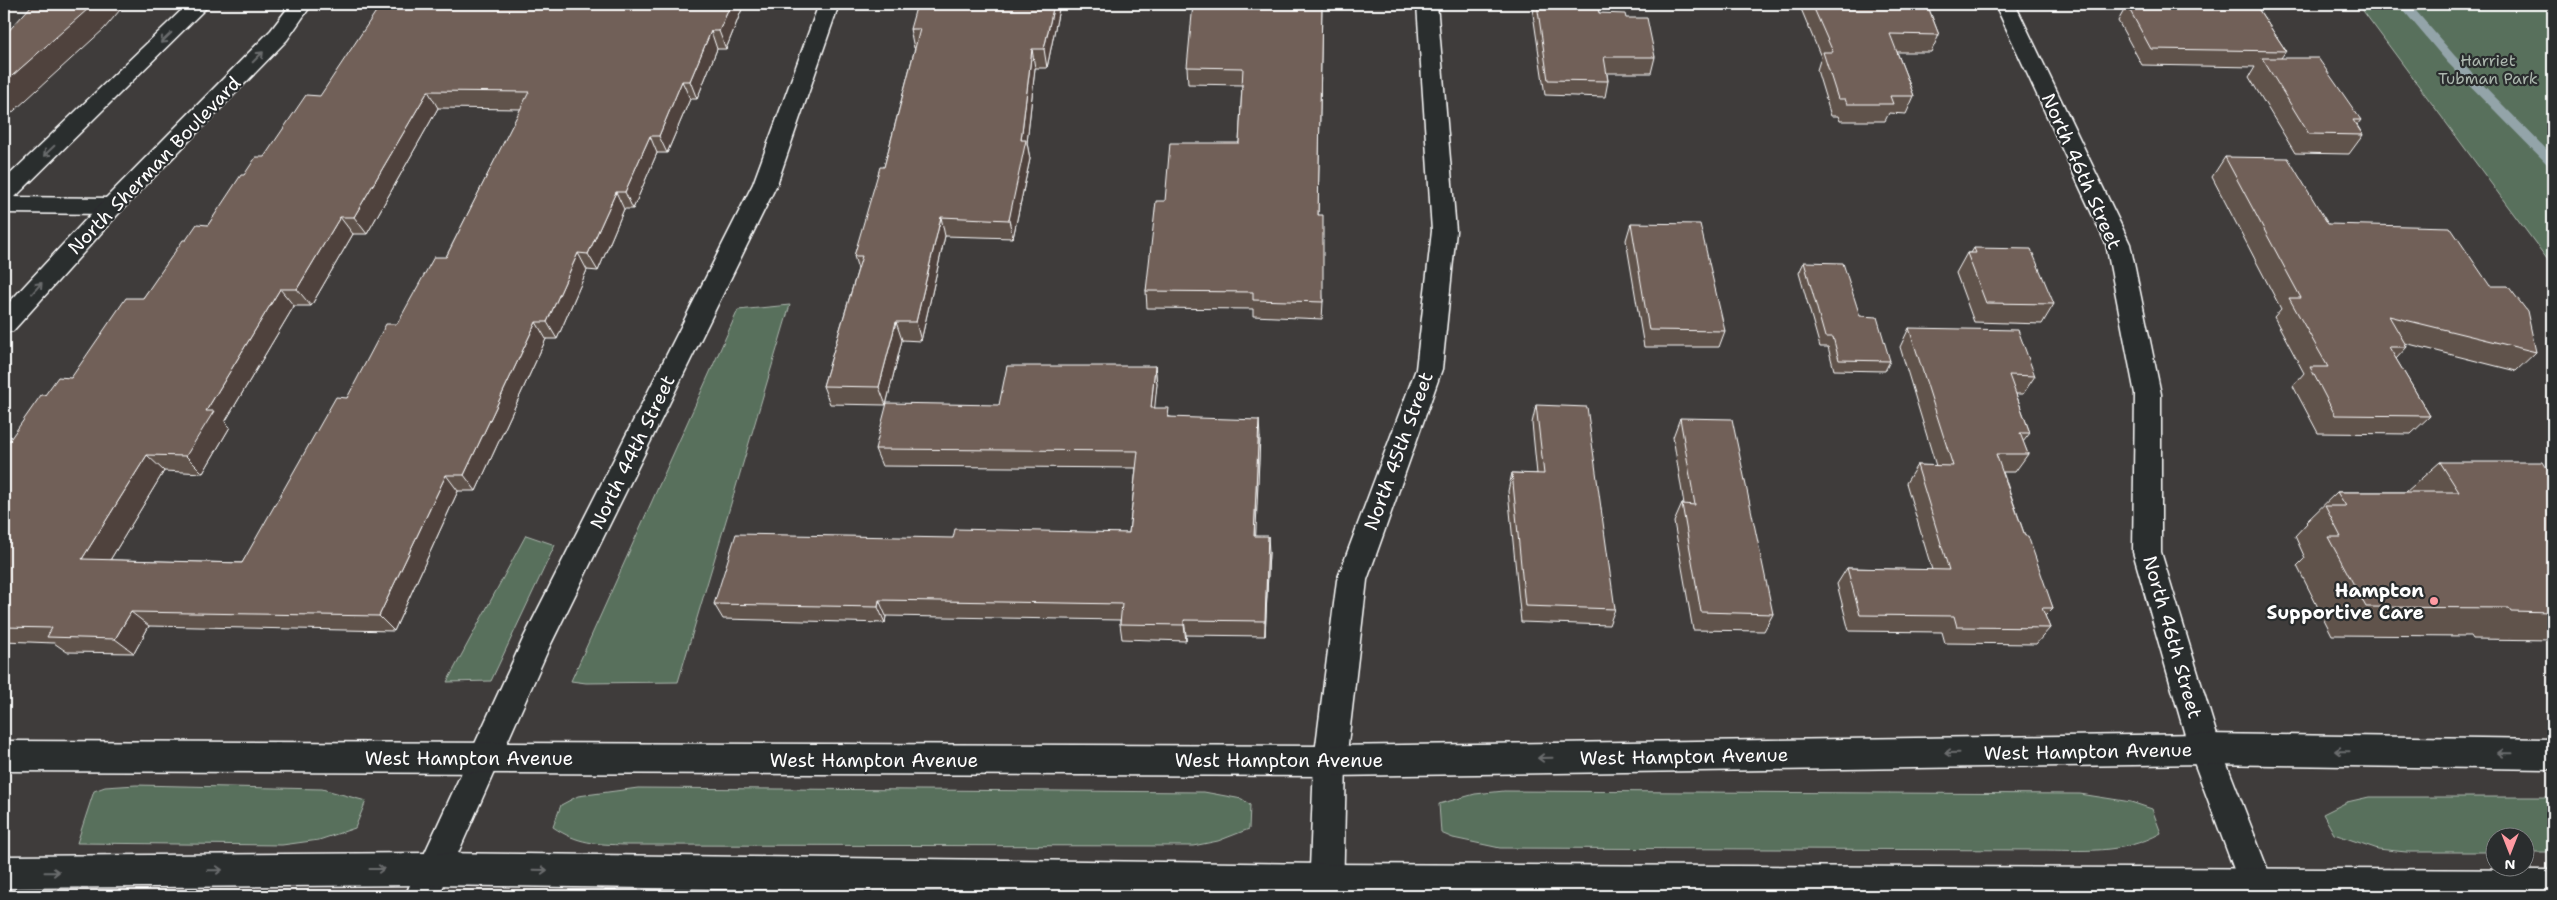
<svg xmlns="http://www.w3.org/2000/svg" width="2557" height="900" viewBox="0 0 2557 900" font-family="'Shantell Sans',sans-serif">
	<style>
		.green { fill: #586f5c; stroke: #acb7ae }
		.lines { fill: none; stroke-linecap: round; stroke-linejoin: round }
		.stream { fill: #93a4a9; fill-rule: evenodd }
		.lane-casing { stroke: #fff; stroke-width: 4 }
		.street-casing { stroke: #fff; stroke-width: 3 }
		.secondary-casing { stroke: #fff; stroke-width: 3 }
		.lane { fill: #2a2d2e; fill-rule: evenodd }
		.street { fill: #2a2d2e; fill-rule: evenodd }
		.secondary { fill: #2a2d2e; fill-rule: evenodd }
		.wall { fill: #61534c; stroke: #fff; fill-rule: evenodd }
		.shaded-wall { fill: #4f433e; stroke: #fff }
		.building { fill: #716058; stroke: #fff; fill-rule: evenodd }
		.oneway { stroke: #6a6c6d }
		.poi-dot { fill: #ff9aa2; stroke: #2a2d2e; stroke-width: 2 }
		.labels { text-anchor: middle; stroke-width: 4.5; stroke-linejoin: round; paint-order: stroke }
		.far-park-label { font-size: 16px; fill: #acb7ae; stroke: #2a2d2e }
		.street-label { font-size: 19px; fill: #fff; stroke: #2a2d2e }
		.poi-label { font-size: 19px; font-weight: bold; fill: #fff; stroke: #2a2d2e; text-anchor: end }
	</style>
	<rect width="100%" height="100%" fill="#3f3c3b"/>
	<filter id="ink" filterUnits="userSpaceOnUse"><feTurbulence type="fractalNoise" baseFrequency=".02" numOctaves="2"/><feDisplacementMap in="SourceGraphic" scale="10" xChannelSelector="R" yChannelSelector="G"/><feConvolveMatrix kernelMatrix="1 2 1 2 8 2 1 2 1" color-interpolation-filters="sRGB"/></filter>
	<g filter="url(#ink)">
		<path class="green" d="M2358 4H2553V267Z
			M790 305 678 682 586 683 571 681 738 310Z
			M526 535 555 545 491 681 447 682Z
			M136 785 322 789 366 801 355 828 319 840 282 845 77 843 94 791 105 787Z
			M638 788 1204 792 1242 799 1250 805 1249 829 1218 841 1193 846 625 845C596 844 578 844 553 827L561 805 578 796Z
			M1504 791 2080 794 2131 802 2152 809 2161 833C2122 855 2082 850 2038 850L1500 848 1453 838 1441 833 1439 804 1475 794Z
			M2369 797H2553V852H2525L2524 838H2494V852H2406L2378 849 2334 834 2323 814 2347 802Z"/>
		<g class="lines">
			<path class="stream" d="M2398 4H2410L2455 56 2553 156V167L2549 166 2447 62Z"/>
			<defs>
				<path id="lane" d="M797 861 807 864 811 874 806 896H778L787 864Z"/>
				<path id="street" d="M819 4H839L777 184 548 650 439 896H405L524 637 753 184Z
					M1417 4H1437L1456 231 1442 369 1367 580 1346 761 1343 896H1309L1314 761 1337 580 1416 369 1432 231Z
					M1995 4H2015L2130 244 2161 394V552L2221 749 2278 896H2244L2189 749 2133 552 2135 394 2106 244Z
					M4 197 112 198 120 200 124 206 120 212 112 214 4 213Z"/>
				<path id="secondary" d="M188 4H210L12 200 4 202V180Z
					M291 4H312L287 40 120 212 13 331 4 333V308L104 200 271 30Z
					M2205 734 2553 739V769L2205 764 1330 776 4 771V741L1330 746Z
					M433 853 1326 864 2553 870V896H1228L433 885 4 888V856Z"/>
			</defs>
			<use href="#lane" class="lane-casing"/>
			<use href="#street" class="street-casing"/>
			<use href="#secondary" class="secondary-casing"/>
			<use href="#lane" class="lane"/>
			<use href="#street" class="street"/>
			<use href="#secondary" class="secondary"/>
		</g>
		<path class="wall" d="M744 4 726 49H717L697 99H690L667 153H657L633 209H624L598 271 587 270 557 339H546L476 491H458L394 631 149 626 134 653 67 652 54 643 4 641V448L45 395 71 378 143 298 186 240 208 225 244 175 264 157 320 96ZM438 108 521 109 446 257 397 324 347 398 242 563 110 560 164 471 203 473 230 427 225 422 294 306H311L353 234H367Z
			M1060 4 1047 68H1035L1027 143 1030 159 1013 238 945 236 921 341 902 340 886 405 830 404 823 386 858 269 854 256 884 167 915 48H914L910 29Z
			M1322 4 1318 215 1323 302 1322 319 1253 316V309L1147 308 1146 291 1165 201 1239 143 1242 85 1188 84 1187 67Z
			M1535 4H1597L1599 13 1626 18 1655 57 1651 73H1607L1608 81 1605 97 1545 95 1533 14Z
			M1799 4H1927L1939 35 1931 52H1897L1914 96 1906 114 1889 113 1885 121H1840L1838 116H1831L1817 70 1821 57Z
			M2128 4H2255L2286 51 2281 58 2361 120 2357 125 2363 135 2349 154 2295 153 2249 77 2255 67 2142 65 2118 21 2127 5H2128Z
			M2225 157 2328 224 2490 286 2536 352 2516 371 2405 343 2407 347 2396 359 2430 416 2411 434 2318 433 2293 386 2304 373 2274 317 2281 309 2212 177Z
			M1631 223 1725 331 1719 347H1644L1626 240Z
			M1974 248 2054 304 2042 324 1974 322 1956 273 1967 253H1971Z
			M1804 262 1860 316 1890 361 1885 371 1834 370 1828 347H1820L1799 273Z
			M1909 328 2035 376 2023 394H2016L2030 433 2023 442 2028 454 2015 472H2003L2025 536 2053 608 2045 616 2050 628 2036 644 1945 643 1942 632 1849 631 1837 584 1847 568 1932 570 1906 483 1917 465 1936 466 1900 347Z
			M1155 366 1157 384 1154 408 1170 417 1260 437 1255 536 1269 552 1265 636 1186 635V641L1122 639 1120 624V620L886 616 885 623 723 619 714 604 953 538 1129 533 1136 468 882 466 875 449 999 405Z
			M1536 405 1615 609 1609 625 1521 622 1508 491 1512 473 1537 474 1532 423Z
			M1680 418 1773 614 1764 631 1693 630 1674 522 1682 504H1684L1673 437Z
			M2440 462 2553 478V640L2473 639 2471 636 2332 635 2297 566 2305 558 2295 536 2307 523 2306 522 2337 492H2406Z"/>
		<path class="shaded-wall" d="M92 4H125L104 29 4 120V83Z
			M731 4H744L726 49 719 31Z
			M1054 4H1060L1047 68 1044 49Z
			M711 31 717 49 697 99 690 81Z
			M1032 49 1035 68 1027 143 1030 159 1013 238 1009 220 1021 140Z
			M682 81 690 99 667 153 659 136Z
			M428 91 438 108 367 234 354 217Z
			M650 136 657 153 633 209 625 192Z
			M616 192 624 209 598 271 588 254Z
			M340 217 353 234 311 306 297 289Z
			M941 217 945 236 921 341 916 322Z
			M578 253 587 270 557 339 547 322Z
			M280 289 294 306 225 422 230 427 203 473 186 456 206 411Z
			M536 322 546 339 476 491 464 475Z
			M896 322 902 340 886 405 879 387Z
			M1155 366 1157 384 1153 425 1151 408Z
			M1259 420 1260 437 1255 552 1254 536Z
			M147 455 164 471 101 575 82 559Z
			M446 475 458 491 394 631 379 616Z
			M1268 536 1269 552 1265 636V621Z
			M879 600 886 616 885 623 878 607Z
			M131 612 149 626 134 653 115 639Z
			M1184 620 1186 635V641L1184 625Z"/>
		<path class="building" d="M33 4H92L88 9 4 83V36Z
			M381 4H731L719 31H711L690 81H682L659 136H650L625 192H616L588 254 578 253 547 322H536L464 475H446L379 616 131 612 115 639 47 637 52 628 4 627V448L41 395H45L58 377 71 378 126 298H143L183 240H186L197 224 208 225 241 175H244L256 157H264L306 95 320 96ZM428 91 529 92 446 257H434L397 324H386L347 398 336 397 242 563 82 559 147 455 186 456 214 411H206L280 289H297L340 217H354Z
			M917 4H1054L1044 49H1032L1021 140H1026L1009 220 941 217 916 322H896L879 387 823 386 862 256H854L880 167H884L920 29H910Z
			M1193 4H1322L1318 215H1323V302L1253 300V292L1146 291 1156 201H1165L1170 143H1239L1243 68 1187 67Z
			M1537 4H1597L1599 13 1625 14 1626 18H1647L1655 57H1604L1608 81 1548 80Z
			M1812 4H1927L1939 35 1890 34 1914 96H1890L1893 104H1847L1845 99H1838L1823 52H1833Z
			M2145 4H2255L2286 51 2151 49 2127 5H2146Z
			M2262 58H2318L2361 120H2353L2363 135 2309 134Z
			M2225 157 2288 158 2328 224 2450 227 2490 286H2508L2527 311 2536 352 2389 316 2407 347H2389L2430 416 2335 415 2310 367H2328L2289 298H2301Z
			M1631 223 1700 224 1725 331 1649 330Z
			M1974 248 2031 249 2054 304 1986 303 1967 253H1976Z
			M1804 262 1843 263 1860 316 1877 317 1890 361 1839 360 1833 337H1825Z
			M1909 328 2018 330 2035 376 2009 375 2030 433H2020L2028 454H1996L2025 536H2028L2053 608H2042L2050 628 1957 627 1954 616 1860 615 1847 568 1949 570 1917 465 1953 466Z
			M1007 366H1155L1151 408H1169L1168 417 1259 420 1254 536H1268L1265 621 1184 620V625L1120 624 1122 604 879 600 878 607 714 604 736 534 953 538 955 529 1129 533 1138 451 875 449 887 403 999 405Z
			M1536 405 1587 407 1615 609 1525 606 1512 473 1544 474Z
			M1680 418 1732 419 1773 614 1701 612 1682 504 1695 505Z
			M2440 462H2543L2553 478V612L2511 611 2509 608 2366 607 2328 537H2341L2325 506H2346L2337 492H2459Z"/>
		<defs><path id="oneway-shaft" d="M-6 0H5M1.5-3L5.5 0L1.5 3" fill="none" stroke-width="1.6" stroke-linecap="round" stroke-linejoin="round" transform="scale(1.25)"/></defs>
		<g class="oneway">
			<use href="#oneway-shaft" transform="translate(166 38) rotate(136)"/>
			<use href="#oneway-shaft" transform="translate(258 57) rotate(-45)"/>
			<use href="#oneway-shaft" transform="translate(49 151) rotate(136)"/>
			<use href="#oneway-shaft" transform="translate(37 288) rotate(-48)"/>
			<use href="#oneway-shaft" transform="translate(2342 751) rotate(-179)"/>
			<use href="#oneway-shaft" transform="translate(1952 753) rotate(179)"/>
			<use href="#oneway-shaft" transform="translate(2505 753) rotate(-179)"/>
			<use href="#oneway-shaft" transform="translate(1545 758) rotate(179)"/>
			<use href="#oneway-shaft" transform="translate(377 869)"/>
			<use href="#oneway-shaft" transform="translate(215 870) rotate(-1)"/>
			<use href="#oneway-shaft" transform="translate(540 870) rotate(1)"/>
			<use href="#oneway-shaft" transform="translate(52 872) rotate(-1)"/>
		</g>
	</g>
	<circle class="poi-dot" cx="2434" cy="601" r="5"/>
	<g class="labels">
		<g class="far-park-label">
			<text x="2488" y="66">Harriet<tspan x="2488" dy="18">Tubman Park</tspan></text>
		</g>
		<g class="street-label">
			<text transform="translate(154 165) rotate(-46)" y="7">North Sherman Boulevard</text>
			<text transform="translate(2082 171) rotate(66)" y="7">North 46th Street</text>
			<text transform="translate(1398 451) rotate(-70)" y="7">North 45th Street</text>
			<text transform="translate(632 452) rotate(-64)" y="7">North 44th Street</text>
			<text transform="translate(2173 637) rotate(74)" y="7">North 46th Street</text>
			<text transform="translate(2088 751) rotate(-1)" y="7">West Hampton Avenue</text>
			<text transform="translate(1684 756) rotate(-1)" y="7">West Hampton Avenue</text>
			<text x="469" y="765">West Hampton Avenue</text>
			<text x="874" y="767">West Hampton Avenue</text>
			<text x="1279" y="767">West Hampton Avenue</text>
		</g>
		<g class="poi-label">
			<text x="2424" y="597">Hampton<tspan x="2424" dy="22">Supportive Care</tspan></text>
		</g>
	</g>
	<rect width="2557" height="900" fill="none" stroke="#2a2d2e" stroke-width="20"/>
	<rect x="10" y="10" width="2537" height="880" fill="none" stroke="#fff" stroke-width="2" filter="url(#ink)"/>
	<g transform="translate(2510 852) rotate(180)"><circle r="24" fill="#2a2d2e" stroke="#7f8182"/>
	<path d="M0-4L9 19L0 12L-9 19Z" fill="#ff9aa2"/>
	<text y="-8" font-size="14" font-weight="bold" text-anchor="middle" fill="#ffffff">N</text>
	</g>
</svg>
